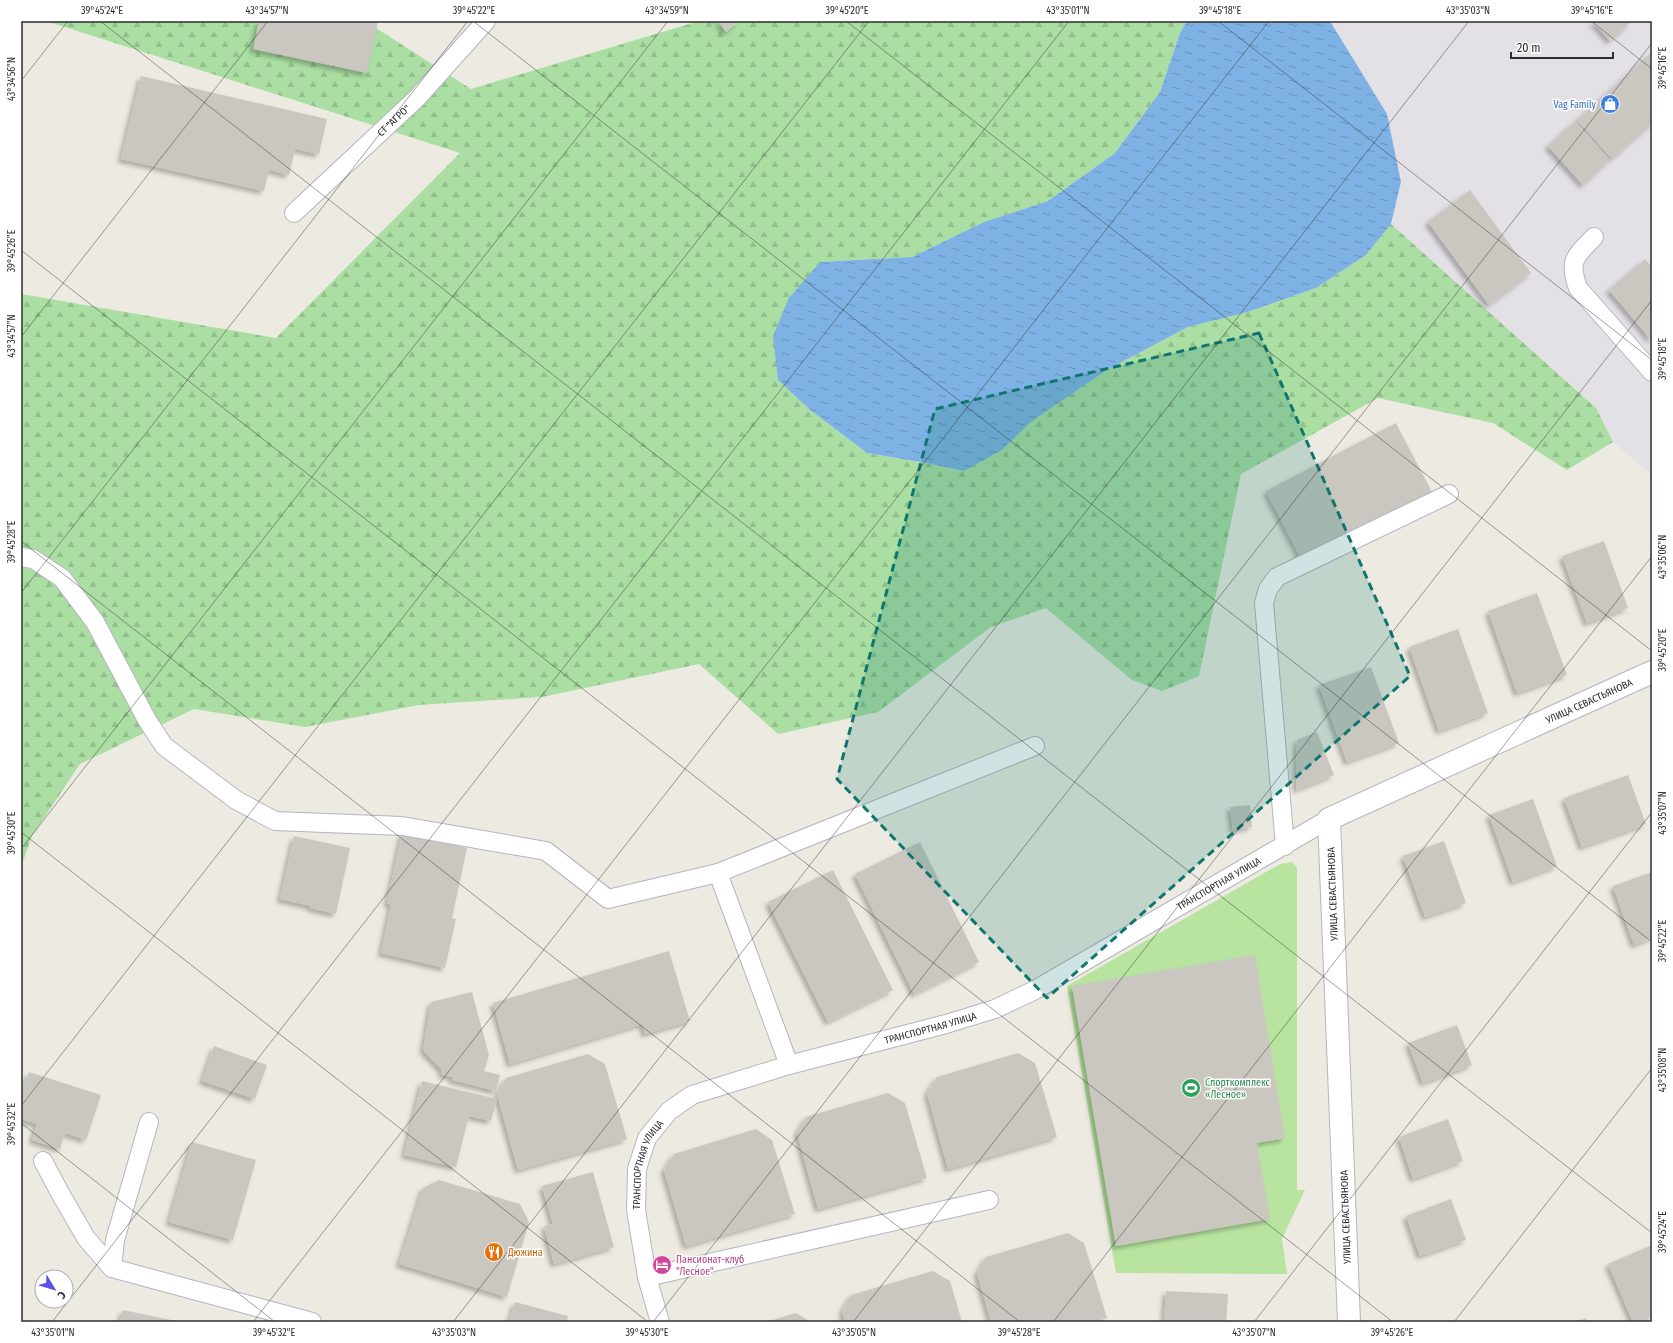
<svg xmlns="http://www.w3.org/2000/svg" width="1673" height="1343" viewBox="0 0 1673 1343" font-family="'Fira Sans Condensed',sans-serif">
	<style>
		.industrial { fill: #e4e1e6 }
		.forest { fill: url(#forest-firs) }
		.pitch { fill: #b8e4a0 }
		.water { fill: url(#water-ripples) }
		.building { fill: #c9c7c0; filter: url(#shadow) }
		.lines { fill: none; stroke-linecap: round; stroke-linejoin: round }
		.service-casing { stroke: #b5b4bf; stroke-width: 20 }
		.minor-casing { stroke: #b5b4bf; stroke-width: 24 }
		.service { stroke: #fff; stroke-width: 18 }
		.minor { stroke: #fff; stroke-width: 22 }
		.marked { fill: #0f766e; fill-opacity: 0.2; stroke: #0f766e; stroke-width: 3; stroke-dasharray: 8 5; stroke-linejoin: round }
		.ticks { fill: none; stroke: #2d2d2d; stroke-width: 1; stroke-opacity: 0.45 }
		.labels { text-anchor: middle; stroke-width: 3; stroke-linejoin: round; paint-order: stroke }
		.shop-label { font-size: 10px; fill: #366cbe; stroke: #fff; text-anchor: end }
		.street-label { font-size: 10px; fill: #2d2d2d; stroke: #fff }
		.leisure-label { font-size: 10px; fill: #27864d; stroke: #fff; text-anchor: start }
		.food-label { font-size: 10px; fill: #c56008; stroke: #fff; text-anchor: start }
		.hotel-label { font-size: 10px; fill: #b23c85; stroke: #fff; text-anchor: start }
		.neatline { fill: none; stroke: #2d2d2d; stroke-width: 1.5 }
		.ticks-label { font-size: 10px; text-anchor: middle; fill: #2d2d2d }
	</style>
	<defs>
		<pattern id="forest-firs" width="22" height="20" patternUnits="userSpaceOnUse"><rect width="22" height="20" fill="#aadea3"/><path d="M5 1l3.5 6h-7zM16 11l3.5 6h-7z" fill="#93bf8d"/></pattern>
		<pattern id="water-ripples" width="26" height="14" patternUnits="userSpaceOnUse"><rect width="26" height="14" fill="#7fb2e4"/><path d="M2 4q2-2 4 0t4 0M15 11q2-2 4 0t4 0" fill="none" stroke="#6891b9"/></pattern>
		<filter id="shadow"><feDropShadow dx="-3.5" dy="3.5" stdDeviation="2" flood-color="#0004"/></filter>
	</defs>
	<rect width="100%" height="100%" fill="#edebe1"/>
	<path class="industrial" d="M1330 21H1652V475L1613 442 1596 408 1391 224 1401 182 1387 114Z"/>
	<path class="forest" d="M46 21H365L471 89 699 21H1187L1180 33 1160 92 1115 153 1048 201 984 222 912 257 820 262 779 380 809 409 867 453 926 463 964 471 1002 450 1032 421 1107 370 1188 327 1248 312 1316 288 1366 255 1391 224 1596 408 1613 442 1567 470 1493 423 1378 398 1241 474 1199 676 1162 691 1132 680 1046 608 991 627 878 712 778 734 699 664 542 697 419 705 305 727 194 709 80 764 32 836 21 867V294L276 338 460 153Z"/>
	<path class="pitch" d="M1292 862 1297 868V1190H1305L1282 1239 1287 1274 1116 1273 1067 986 1280 864Z"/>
	<path class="water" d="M1187 21H1330L1387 114 1401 182 1391 224 1366 255 1316 288 1248 312 1188 327 1107 370 1032 421 1002 450 964 471 926 463 867 453 809 409 778 380 773 336 789 298 820 262 912 257 984 222 1048 201 1115 153 1160 92 1180 33Z"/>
	<path class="building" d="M259 21H378L367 73 253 49Z
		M718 21H740L726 32Z
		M1592 21H1632L1610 41Z
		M1652 52V123L1612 159 1577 120Z
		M141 76 327 119 319 154 295 149 289 175 269 170 264 191 121 159Z
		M1575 121 1610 160 1583 185 1548 146Z
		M1470 190 1531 273 1489 305 1428 222Z
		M1645 259 1652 267V341L1609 290Z
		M1396 423 1432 492 1302 560 1266 491Z
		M1604 541 1628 608 1587 623 1562 556Z
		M1537 593 1567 675 1517 693 1488 611Z
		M1458 629 1488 713 1439 731 1409 647Z
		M1371 667 1399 743 1347 762 1319 685Z
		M1317 732 1334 775 1296 790 1297 740Z
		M1628 775 1646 824 1582 847 1564 798Z
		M1533 799 1557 866 1513 882 1489 815Z
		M1250 805 1252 827 1233 830 1230 807Z
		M402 833 467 848 452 918 456 919 445 968 381 953 391 905 387 903Z
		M294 836 350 848 336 914 310 908 311 906 280 899Z
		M1444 841 1466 903 1425 917 1403 856Z
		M920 842 979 962 914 994 855 874Z
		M833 870 893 990 828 1022 768 902Z
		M1652 872V938L1634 945 1613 886Z
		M669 951 690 1021 645 1034 642 1024 510 1064 493 1003Z
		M1255 955 1285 1138 1257 1143 1270 1219 1116 1246 1072 986Z
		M472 992 489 1055 484 1071 500 1075 496 1091 452 1080V1077L441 1074 442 1070 423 1050 431 1002Z
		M1457 1025 1472 1065 1423 1083 1408 1043Z
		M214 1046 267 1065 255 1099 202 1081Z
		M1018 1053 1035 1063 1057 1137 948 1169 927 1093 937 1077Z
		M588 1054 605 1064 627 1139 518 1170 497 1094 506 1078Z
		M29 1072 101 1095 86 1140 65 1133 60 1149 32 1140 37 1124 21 1119V1095Z
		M422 1081 497 1099 491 1121 469 1116 456 1167 404 1155Z
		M888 1093 905 1103 927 1178 818 1209 797 1133 806 1117Z
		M1448 1119 1463 1161 1413 1179 1399 1137Z
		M756 1129 772 1140 795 1214 686 1246 664 1170 674 1154Z
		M192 1142 256 1160 233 1240 169 1222Z
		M593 1172 614 1247 554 1264 544 1226 553 1224 542 1186Z
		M439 1180 520 1204 529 1222 507 1297 399 1264 423 1188Z
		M1451 1199 1466 1240 1420 1256 1406 1216Z
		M1068 1233 1084 1243 1107 1318 1093 1322H991L977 1273 986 1257Z
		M1652 1245V1316L1638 1322H1633L1608 1264Z
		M933 1271 950 1281 962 1322H845L842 1311 851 1295Z
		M1166 1291 1228 1294 1226 1322 1164 1321Z
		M515 1302 568 1316 567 1322H509Z
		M123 1310 176 1321V1322H120Z
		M796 1313 811 1322H766Z
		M1586 1318 1587 1322H1576Z"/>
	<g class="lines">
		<defs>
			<g id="service">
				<path id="s1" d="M294 213 417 98 486 21"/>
				<path d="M1594 237C1575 257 1568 260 1578 288L1652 372"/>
				<path d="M21 557 33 559 62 578 95 622 147 720 164 746 236 800 275 821 402 826 546 851 608 899 718 873 1035 746"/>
				<path d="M1285 846 1264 603 1268 589 1277 577 1449 494"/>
				<path d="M718 873 789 1065"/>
				<path d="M43 1161 60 1193 86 1238 112 1268 312 1322"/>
				<path d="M112 1268 115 1240 149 1122"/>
				<path id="s2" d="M647 1277 636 1210 637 1169 647 1138 669 1111 692 1095 789 1065 946 1024 995 1009 1035 990 1329 819"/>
				<path d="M660 1322 647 1277 989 1200"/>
			</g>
			<g id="minor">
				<path id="s3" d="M1349 1322 1329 819 1652 672"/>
			</g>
		</defs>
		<use href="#service" class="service-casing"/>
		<use href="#minor" class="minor-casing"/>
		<use href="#service" class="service"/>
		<use href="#minor" class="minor"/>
	</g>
	<path class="marked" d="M1259 333 1410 676 1047 998 837 779 935 409Z"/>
	<path class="ticks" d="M100 21 1652 1233M473 21 1652 942M846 21 1652 651M1218 21 1652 360M1591 21 1652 69M21 81 68 21M21 250 1393 1322M21 337 268 21M21 541 1020 1322M21 593 468 21M21 832 648 1322M21 849 668 21M21 1106 869 21M21 1123 275 1322M52 1322 1069 21M253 1322 1269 21M453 1322 1469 21M653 1322 1652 43M853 1322 1652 300M1053 1322 1652 556M1254 1322 1652 812M1454 1322 1652 1068"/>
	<defs>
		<symbol id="shop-disc" viewBox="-11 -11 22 22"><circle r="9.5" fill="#3f7fe0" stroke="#fff"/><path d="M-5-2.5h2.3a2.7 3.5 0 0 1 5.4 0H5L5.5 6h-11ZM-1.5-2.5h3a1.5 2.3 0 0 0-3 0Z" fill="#fff"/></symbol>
		<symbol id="stadium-disc" viewBox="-11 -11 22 22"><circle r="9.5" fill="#2e9e5b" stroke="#fff"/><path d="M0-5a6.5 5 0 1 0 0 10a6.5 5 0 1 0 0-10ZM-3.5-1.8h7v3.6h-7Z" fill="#fff"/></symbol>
		<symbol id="restaurant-disc" viewBox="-11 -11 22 22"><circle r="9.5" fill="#e8710a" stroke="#fff"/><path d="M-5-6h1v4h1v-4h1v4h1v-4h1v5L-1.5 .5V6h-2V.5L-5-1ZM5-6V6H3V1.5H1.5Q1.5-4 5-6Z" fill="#fff"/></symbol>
		<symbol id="hotel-disc" viewBox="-11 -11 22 22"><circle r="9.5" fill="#d1479c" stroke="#fff"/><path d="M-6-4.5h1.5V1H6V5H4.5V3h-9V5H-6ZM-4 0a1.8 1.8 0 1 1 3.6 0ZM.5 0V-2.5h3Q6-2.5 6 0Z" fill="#fff"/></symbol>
	</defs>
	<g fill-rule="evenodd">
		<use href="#shop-disc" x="1599" y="93" width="22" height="22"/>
		<use href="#stadium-disc" x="1180" y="1077" width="22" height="22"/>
		<use href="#restaurant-disc" x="483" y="1241" width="22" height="22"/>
		<use href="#hotel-disc" x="651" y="1254" width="22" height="22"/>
	</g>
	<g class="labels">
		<g class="shop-label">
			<text x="1596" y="108">Vag Family</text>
		</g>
		<g class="street-label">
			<text dy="4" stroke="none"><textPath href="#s1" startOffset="136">СТ "АГРО"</textPath></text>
			<text dy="4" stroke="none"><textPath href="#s3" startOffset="789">УЛИЦА СЕВАСТЬЯНОВА</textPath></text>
			<text dy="4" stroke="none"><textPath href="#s2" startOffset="776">ТРАНСПОРТНАЯ УЛИЦА</textPath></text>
			<text transform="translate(1332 894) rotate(-92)" y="4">УЛИЦА СЕВАСТЬЯНОВА</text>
			<text dy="4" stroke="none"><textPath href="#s2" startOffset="452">ТРАНСПОРТНАЯ УЛИЦА</textPath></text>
			<text dy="4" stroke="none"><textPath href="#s2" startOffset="116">ТРАНСПОРТНАЯ УЛИЦА</textPath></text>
			<text transform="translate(1345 1217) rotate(-92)" y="4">УЛИЦА СЕВАСТЬЯНОВА</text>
		</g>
		<g class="leisure-label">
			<text x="1205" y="1086">Спорткомплекс<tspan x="1205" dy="12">«Лесное»</tspan></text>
		</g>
		<g class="food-label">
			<text x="508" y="1256">Дюжина</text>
		</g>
		<g class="hotel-label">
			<text x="676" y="1263">Пансионат-клуб<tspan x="676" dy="12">"Лесное"</tspan></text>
		</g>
	</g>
	<rect width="1673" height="1343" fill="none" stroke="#ffffff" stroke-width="44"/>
	<g transform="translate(54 1289) rotate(128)"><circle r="19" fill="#ffffff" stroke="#ababab"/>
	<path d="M0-3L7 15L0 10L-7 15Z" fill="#5851ea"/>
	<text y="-6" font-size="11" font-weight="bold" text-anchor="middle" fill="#2d2d2d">С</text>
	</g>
	<path d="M1511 52v6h102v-6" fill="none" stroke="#2d2d2d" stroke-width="2"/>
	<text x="1517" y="52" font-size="12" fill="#2d2d2d" stroke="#ffffff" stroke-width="3" paint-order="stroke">20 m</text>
	<rect x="22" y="22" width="1629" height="1299" class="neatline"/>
	<g class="ticks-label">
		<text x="102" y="14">39°45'24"E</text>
		<text x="267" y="14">43°34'57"N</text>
		<text x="474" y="14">39°45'22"E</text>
		<text x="667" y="14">43°34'59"N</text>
		<text x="847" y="14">39°45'20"E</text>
		<text x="1068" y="14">43°35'01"N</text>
		<text x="1220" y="14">39°45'18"E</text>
		<text x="1468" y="14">43°35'03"N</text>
		<text x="1592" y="14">39°45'16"E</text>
		<text transform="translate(1662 68) rotate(-90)" y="4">39°45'16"E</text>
		<text transform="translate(11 79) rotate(-90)" y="4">43°34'56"N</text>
		<text transform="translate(11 251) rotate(-90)" y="4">39°45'26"E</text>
		<text transform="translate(11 336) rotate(-90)" y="4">43°34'57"N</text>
		<text transform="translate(1662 359) rotate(-90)" y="4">39°45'18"E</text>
		<text transform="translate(11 542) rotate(-90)" y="4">39°45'28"E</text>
		<text transform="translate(1662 557) rotate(-90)" y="4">43°35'06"N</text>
		<text transform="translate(1662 650) rotate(-90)" y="4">39°45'20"E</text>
		<text transform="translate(1662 813) rotate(-90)" y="4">43°35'07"N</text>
		<text transform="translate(11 833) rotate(-90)" y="4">39°45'30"E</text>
		<text transform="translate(1662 941) rotate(-90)" y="4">39°45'22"E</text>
		<text transform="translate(1662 1070) rotate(-90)" y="4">43°35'08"N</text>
		<text transform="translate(11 1124) rotate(-90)" y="4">39°45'32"E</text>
		<text transform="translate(1662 1232) rotate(-90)" y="4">39°45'24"E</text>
		<text x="53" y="1336">43°35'01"N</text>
		<text x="274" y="1336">39°45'32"E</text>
		<text x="454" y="1336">43°35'03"N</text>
		<text x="647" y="1336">39°45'30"E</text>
		<text x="854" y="1336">43°35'05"N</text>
		<text x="1019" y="1336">39°45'28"E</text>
		<text x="1254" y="1336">43°35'07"N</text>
		<text x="1392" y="1336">39°45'26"E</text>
	</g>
</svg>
